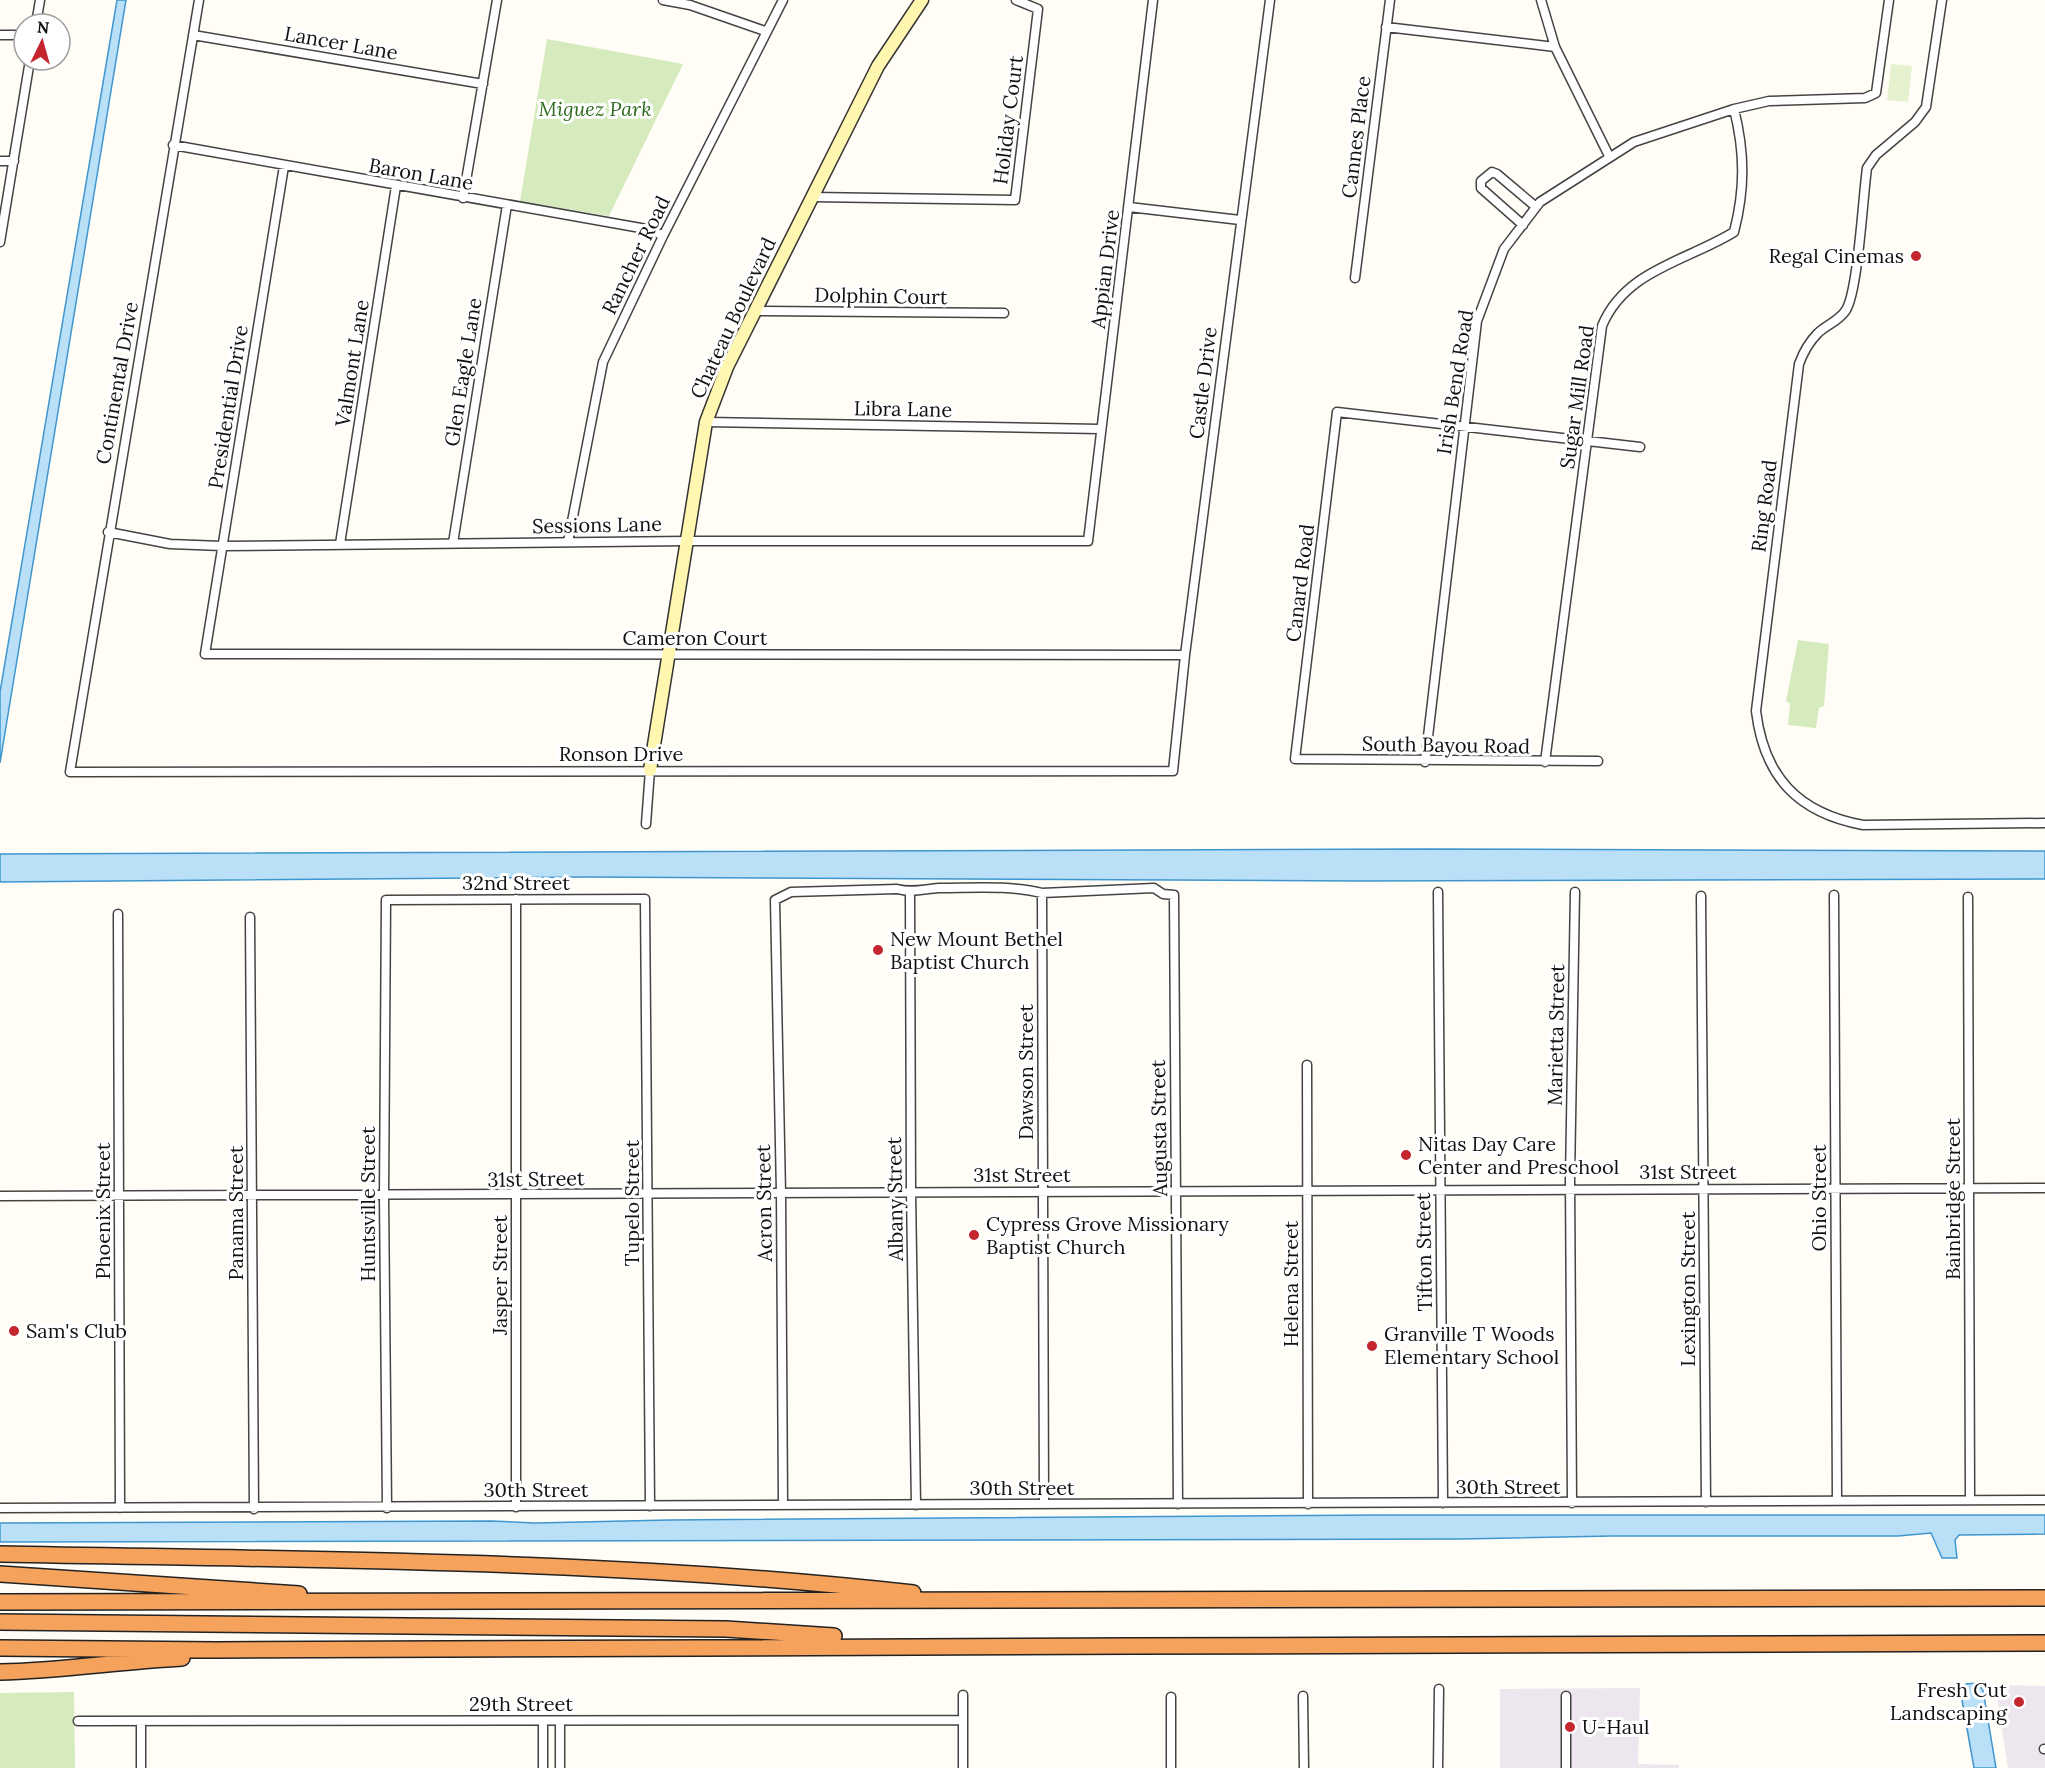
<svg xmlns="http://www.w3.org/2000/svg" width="2045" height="1768" viewBox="0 0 2045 1768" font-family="Lora,serif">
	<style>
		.industrial { fill: #eee6ef }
		.green { fill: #d5ebbd }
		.pitch { fill: #e6f2cf }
		.water { fill: #b9e0f7; stroke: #3f96cf; stroke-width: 1.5 }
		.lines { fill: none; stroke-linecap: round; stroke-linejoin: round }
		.street-casing { stroke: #444; stroke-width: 11 }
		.secondary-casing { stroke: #333; stroke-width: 15 }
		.highway-casing { stroke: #222; stroke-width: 18 }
		.street { stroke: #fff; stroke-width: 8 }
		.secondary { stroke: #fff6b0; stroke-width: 12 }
		.highway { stroke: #f5a25d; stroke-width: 15 }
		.poi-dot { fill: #c4262e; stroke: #fff; stroke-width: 2 }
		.labels { text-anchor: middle; stroke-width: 6; stroke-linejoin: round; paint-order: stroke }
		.street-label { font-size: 20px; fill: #111; stroke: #fff }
		.park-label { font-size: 20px; font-style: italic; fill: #2f6b1f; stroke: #fff }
		.poi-label { font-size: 20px; fill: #111; stroke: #fff; text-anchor: start }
	</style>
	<rect width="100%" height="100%" fill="#fffdf5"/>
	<path class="industrial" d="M1995 1685 2045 1686V1768H2008Z
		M1640 1688 1638 1764 1679 1765V1768H1500V1689Z"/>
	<path class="green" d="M547 39 683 64 609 216 520 201Z
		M1798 640 1829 644 1824 706 1819 708 1816 728 1788 725 1790 704 1786 701Z
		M74 1692 75 1768H0V1693Z"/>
	<path class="pitch" d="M1891 64 1912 66 1908 102 1887 100Z"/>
	<path class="water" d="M117 0H126L0 763V692Z
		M1425 849 2045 851V879L1360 881 586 877 0 882V854Z
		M1380 1515H2045V1534L1959 1535 1955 1540 1957 1558H1942L1931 1533 1898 1536H1612L1462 1539 0 1542V1523L491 1521 535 1523 669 1520Z
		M1977 1683 1983 1690 1996 1768H1974L1960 1689 1966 1684Z"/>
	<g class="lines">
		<defs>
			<path id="street" d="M199 0 70 772 1173 771 1185 655 1270 0
				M663 0 690 5 765 31
				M1541 0 1555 47 1609 156
				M1942 0 1926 107 1915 122 1876 155 1867 168C1863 196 1858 291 1846 310 1839 321 1828 324 1818 333 1809 342 1803 353 1799 364L1756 711C1764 777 1798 813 1863 825L2045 823
				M36 24 40 0
				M1386 27 1555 47
				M0 35H24
				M193 35 483 84
				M173 145 652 230 663 236
				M0 161H14
				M284 166 205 654 1185 655
				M812 197 1015 200 1038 9 1016 0
				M463 198 497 0
				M1129 207 1240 220
				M1523 225 1481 188V181L1492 172 1497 174 1536 207
				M0 242 30 60
				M1355 278 1390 0
				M757 311 1004 313
				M706 422 1100 429
				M108 532 170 544 222 546 687 541H1088L1153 0
				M568 542 603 362 663 236 783 0
				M453 543 507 205
				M340 544 396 186
				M1598 761 1295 759 1337 412 1640 447
				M1425 762 1477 321 1504 249 1540 202 1634 142 1734 109 1769 101 1865 98 1876 93 1889 0
				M1545 762 1602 326C1625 270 1687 261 1734 232 1745 189 1745 153 1734 109
				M646 824 650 770
				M910 892 911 1192 916 1505
				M1438 892 1443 1503
				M1042 893 1044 1504
				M1834 895 1837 1501
				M1701 896 1706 1502
				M1968 897 1970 1500
				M516 899V1507
				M118 914 120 1508
				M250 917 254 1509
				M1307 1065 1308 1504
				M0 1196 2045 1188
				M1572 1503 1570 1178 1575 892
				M783 1505 781 1193 775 900 791 892 897 889C912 893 924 889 939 888 973 888 1010 885 1042 893L1154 888 1163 894 1174 895 1178 1504
				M0 1508 2045 1500
				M387 1508 384 1196 386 900 645 899 650 1506
				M963 1695V1768
				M1303 1696 1304 1768
				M1566 1696V1768
				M1171 1697V1768
				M78 1721 963 1720
				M141 1721V1768
				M2044 1749H2045
				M543 1768V1721
				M560 1768V1721
				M1438 1768 1439 1689"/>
			<path id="secondary" d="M650 770 706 422 727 367 878 66 922 0"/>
			<path id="highway" d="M0 1554C304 1560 611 1559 913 1593
				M0 1574 299 1594
				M0 1602 2045 1598
				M0 1622 726 1629 834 1636
				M0 1648C72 1648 144 1650 216 1650 826 1648 1435 1644 2045 1643
				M0 1672C61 1671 121 1661 182 1658"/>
		</defs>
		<use href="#street" class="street-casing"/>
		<use href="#secondary" class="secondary-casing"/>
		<use href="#highway" class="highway-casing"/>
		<use href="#street" class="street"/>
		<use href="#secondary" class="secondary"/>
		<use href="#highway" class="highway"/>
	</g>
	<g class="poi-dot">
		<circle cx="1916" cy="256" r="6"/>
		<circle cx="878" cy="950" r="6"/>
		<circle cx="1406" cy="1155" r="6"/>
		<circle cx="974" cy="1235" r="6"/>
		<circle cx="14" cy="1331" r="6"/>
		<circle cx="1372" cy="1346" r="6"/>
		<circle cx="2019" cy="1702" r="6"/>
		<circle cx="1570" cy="1727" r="6"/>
	</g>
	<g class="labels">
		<g class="street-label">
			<text transform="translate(341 43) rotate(10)" y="7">Lancer Lane</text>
			<text transform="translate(1008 120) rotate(-83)" y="7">Holiday Court</text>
			<text transform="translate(1356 137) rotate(-83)" y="7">Cannes Place</text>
			<text transform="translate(421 174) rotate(10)" y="7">Baron Lane</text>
			<text transform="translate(636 255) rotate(-64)" y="7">Rancher Road</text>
			<text transform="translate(1105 269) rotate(-83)" y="7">Appian Drive</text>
			<text transform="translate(881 296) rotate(1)" y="7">Dolphin Court</text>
			<text transform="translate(733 318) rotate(-65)" y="7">Chateau Boulevard</text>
			<text transform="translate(352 363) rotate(-81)" y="7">Valmont Lane</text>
			<text transform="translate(463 372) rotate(-81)" y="7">Glen Eagle Lane</text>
			<text transform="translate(1455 382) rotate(-81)" y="7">Irish Bend Road</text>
			<text transform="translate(117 383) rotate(-80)" y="7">Continental Drive</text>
			<text transform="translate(1203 383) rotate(-83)" y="7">Castle Drive</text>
			<text transform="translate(1577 397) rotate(-82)" y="7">Sugar Mill Road</text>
			<text transform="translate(228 407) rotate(-81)" y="7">Presidential Drive</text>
			<text transform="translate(903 409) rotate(1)" y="7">Libra Lane</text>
			<text transform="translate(1764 506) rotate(-83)" y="7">Ring Road</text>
			<text transform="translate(597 525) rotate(-1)" y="7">Sessions Lane</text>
			<text transform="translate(1300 583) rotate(-83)" y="7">Canard Road</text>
			<text x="695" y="645">Cameron Court</text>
			<text transform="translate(1446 745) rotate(1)" y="7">South Bayou Road</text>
			<text x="621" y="761">Ronson Drive</text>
			<text x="516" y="890">32nd Street</text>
			<text transform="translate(1556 1035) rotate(-89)" y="7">Marietta Street</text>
			<text transform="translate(1026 1072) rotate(-90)" y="7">Dawson Street</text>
			<text transform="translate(1159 1128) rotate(-91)" y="7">Augusta Street</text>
			<text x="1688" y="1179">31st Street</text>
			<text x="1022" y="1182">31st Street</text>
			<text transform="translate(536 1179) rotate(-1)" y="7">31st Street</text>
			<text transform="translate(1819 1198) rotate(-90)" y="7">Ohio Street</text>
			<text transform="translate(895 1199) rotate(-91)" y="7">Albany Street</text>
			<text transform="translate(1953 1199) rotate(-90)" y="7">Bainbridge Street</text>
			<text transform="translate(632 1203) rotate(-90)" y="7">Tupelo Street</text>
			<text transform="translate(764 1203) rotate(-91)" y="7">Acron Street</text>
			<text transform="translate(368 1204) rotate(-90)" y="7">Huntsville Street</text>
			<text transform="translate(103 1211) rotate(-90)" y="7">Phoenix Street</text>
			<text transform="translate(236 1213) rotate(-90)" y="7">Panama Street</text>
			<text transform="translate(1424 1252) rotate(-91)" y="7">Tifton Street</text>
			<text transform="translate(500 1275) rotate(-90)" y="7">Jasper Street</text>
			<text transform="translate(1291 1284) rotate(-90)" y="7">Helena Street</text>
			<text transform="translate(1688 1289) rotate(-90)" y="7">Lexington Street</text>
			<text x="1508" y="1494">30th Street</text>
			<text x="1022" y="1495">30th Street</text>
			<text x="536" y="1497">30th Street</text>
			<text x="521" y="1711">29th Street</text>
		</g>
		<g class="park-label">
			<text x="595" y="116">Miguez Park</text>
		</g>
		<g class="poi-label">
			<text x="1904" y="263" text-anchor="end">Regal Cinemas</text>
			<text x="890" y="946">New Mount Bethel<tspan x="890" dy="23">Baptist Church</tspan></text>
			<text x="1418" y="1151">Nitas Day Care<tspan x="1418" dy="23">Center and Preschool</tspan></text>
			<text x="986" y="1231">Cypress Grove Missionary<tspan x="986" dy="23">Baptist Church</tspan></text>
			<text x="26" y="1338">Sam's Club</text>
			<text x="1384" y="1341">Granville T Woods<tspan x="1384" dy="23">Elementary School</tspan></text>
			<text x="2007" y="1697" text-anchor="end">Fresh Cut<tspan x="2007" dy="23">Landscaping</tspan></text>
			<text x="1582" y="1734">U-Haul</text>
		</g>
	</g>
	<g transform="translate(42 42) rotate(5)"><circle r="28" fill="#ffffff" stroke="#a0a0a0" stroke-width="1.5"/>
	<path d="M0-4.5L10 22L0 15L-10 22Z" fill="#c4262e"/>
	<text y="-9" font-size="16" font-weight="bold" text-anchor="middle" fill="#111111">N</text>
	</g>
</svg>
